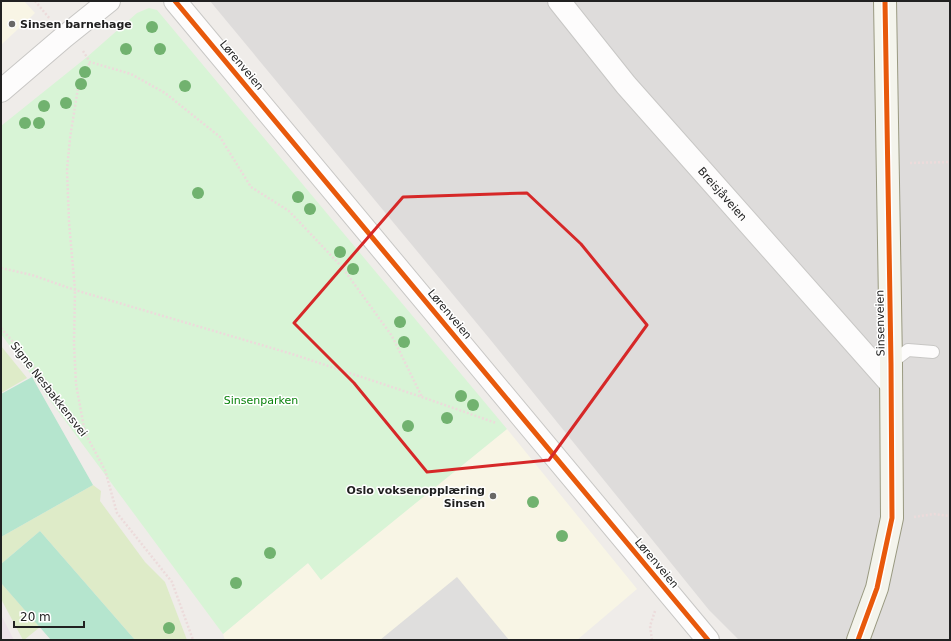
<svg xmlns="http://www.w3.org/2000/svg" width="951" height="641" viewBox="0 0 951 641" font-family="'DejaVu Sans',sans-serif">
	<style>
		.residential { fill: #dedcdb }
		.industrial { fill: #ece2e8 }
		.education { fill: #f8f5e5 }
		.grass { fill: #deebc8 }
		.park { fill: #d8f4d6 }
		.pitch { fill: #b5e5ce }
		.parking { fill: #dfdedd }
		.lines { fill: none; stroke-linecap: round; stroke-linejoin: round }
		.lane-casing { stroke: #c8c7c5; stroke-width: 14 }
		.street-casing { stroke: #c8c7c5; stroke-width: 24 }
		.secondary-casing { stroke: #999980; stroke-width: 24 }
		.path { stroke: #ecdbdb; stroke-width: 2.5; stroke-dasharray: 2 2; stroke-linecap: butt }
		.lane { stroke: #fdfcfc; stroke-width: 12 }
		.street { stroke: #fdfcfc; stroke-width: 22 }
		.secondary { stroke: #f4f4ec; stroke-width: 22 }
		.cycleway-casing { stroke: #fff; stroke-width: 8 }
		.cycleway { stroke: #e8590c; stroke-width: 5 }
		.tree { fill: #71b26f }
		.marked { fill: none; stroke: #d62828; stroke-width: 3; stroke-linejoin: round }
		.poi-dot { fill: #696867; stroke: #fff; stroke-width: 1.5 }
		.labels { text-anchor: middle; stroke-width: 3; stroke-linejoin: round; paint-order: stroke }
		.poi-label { font-size: 11px; font-weight: bold; fill: #212121; stroke: #fff; text-anchor: start }
		.street-label { font-size: 11px; fill: #212121; stroke: #fff }
		.park-label { font-size: 11px; fill: #0a830c; stroke: #fff }
	</style>
	<rect width="100%" height="100%" fill="#efece9"/>
	<path class="residential" d="M210 1H950V640H739L709 610 489 338Z"/>
	<path class="industrial" d="M1 615 14 640H1Z"/>
	<path class="education" d="M1 1H24L35 13 1 45Z
		M507 429 637 589 577 640H225L223 634 308 563 321 579Z"/>
	<path class="grass" d="M1 346 27 378 1 393Z
		M93 485 101 491 100 501 145 562 165 582 187 640H135L40 531 1 564V537Z
		M1 583 40 627 24 640H23L1 599Z"/>
	<path class="park" d="M149 8 157 10 507 429 321 580 308 563 223 634 1 334V126L87 57 137 13Z"/>
	<path class="pitch" d="M32 377 93 485 1 537V394Z
		M40 531 135 640H51L1 583V564Z"/>
	<path class="parking" d="M457 577 509 640H380Z"/>
	<g class="lines">
		<defs>
			<path id="lane" d="M891 363 908 350 933 352"/>
			<g id="street">
				<path d="M175 1 708 640"/>
				<path id="s1" d="M559 1 626 85 891 384"/>
				<path d="M1 91 64 37 109 1"/>
			</g>
			<path id="secondary" d="M858 640 877 588 892 518 891 363 885 1"/>
		</defs>
		<use href="#lane" class="lane-casing"/>
		<use href="#street" class="street-casing"/>
		<use href="#secondary" class="secondary-casing"/>
		<path class="path" d="M35 1 50 19
			M83 51 90 62 131 74 165 93 220 137 251 187 289 211 342 267 392 336 422 397
			M910 163 950 162
			M1 268 32 275 75 290 292 354 422 397 496 423
			M1 328 41 375 85 433 105 470 117 513 172 582 193 640
			M85 433 76 384 74 343 75 290 69 222 67 170 70 138 78 88 90 62
			M914 517 934 514 950 516
			M652 640 650 626 655 611"/>
		<use href="#lane" class="lane"/>
		<use href="#street" class="street"/>
		<use href="#secondary" class="secondary"/>
		<defs>
			<path id="cycleway" d="M175 1 708 640
				M858 640 877 588 892 518 891 363 885 1"/>
		</defs>
		<use href="#cycleway" class="cycleway-casing"/>
		<use href="#cycleway" class="cycleway"/>
	</g>
	<g class="tree">
		<circle cx="152" cy="27" r="6"/>
		<circle cx="126" cy="49" r="6"/>
		<circle cx="160" cy="49" r="6"/>
		<circle cx="85" cy="72" r="6"/>
		<circle cx="81" cy="84" r="6"/>
		<circle cx="185" cy="86" r="6"/>
		<circle cx="66" cy="103" r="6"/>
		<circle cx="44" cy="106" r="6"/>
		<circle cx="25" cy="123" r="6"/>
		<circle cx="39" cy="123" r="6"/>
		<circle cx="198" cy="193" r="6"/>
		<circle cx="298" cy="197" r="6"/>
		<circle cx="310" cy="209" r="6"/>
		<circle cx="340" cy="252" r="6"/>
		<circle cx="353" cy="269" r="6"/>
		<circle cx="400" cy="322" r="6"/>
		<circle cx="404" cy="342" r="6"/>
		<circle cx="461" cy="396" r="6"/>
		<circle cx="473" cy="405" r="6"/>
		<circle cx="447" cy="418" r="6"/>
		<circle cx="408" cy="426" r="6"/>
		<circle cx="533" cy="502" r="6"/>
		<circle cx="562" cy="536" r="6"/>
		<circle cx="270" cy="553" r="6"/>
		<circle cx="236" cy="583" r="6"/>
		<circle cx="169" cy="628" r="6"/>
	</g>
	<path class="marked" d="M527 193 581 244 647 325 549 460 427 472 354 383 294 323 403 197Z"/>
	<g class="poi-dot">
		<circle cx="12" cy="24" r="4"/>
		<circle cx="493" cy="496" r="4"/>
	</g>
	<g class="labels">
		<g class="poi-label">
			<text x="20" y="28">Sinsen barnehage</text>
			<text x="485" y="494" text-anchor="end">Oslo voksenopplæring<tspan x="485" dy="13">Sinsen</tspan></text>
		</g>
		<g class="street-label">
			<text transform="translate(242 65) rotate(50)" y="4">Lørenveien</text>
			<text dy="4" stroke="none"><textPath href="#s1" startOffset="253">Breisjåveien</textPath></text>
			<text transform="translate(450 314) rotate(50)" y="4">Lørenveien</text>
			<text transform="translate(880 323) rotate(-91)" y="4">Sinsenveien</text>
			<text transform="translate(49 389) rotate(52)" y="4">Signe Nesbakkensvei</text>
			<text transform="translate(657 563) rotate(50)" y="4">Lørenveien</text>
		</g>
		<g class="park-label">
			<text x="261" y="404">Sinsenparken</text>
		</g>
	</g>
	<rect width="951" height="641" fill="none" stroke="#212121" stroke-width="4"/>
	<path d="M14 621v6h70v-6" fill="none" stroke="#212121" stroke-width="2"/>
	<text x="20" y="621" font-size="12" fill="#212121" stroke="#ffffff" stroke-width="3" paint-order="stroke">20 m</text>
</svg>
